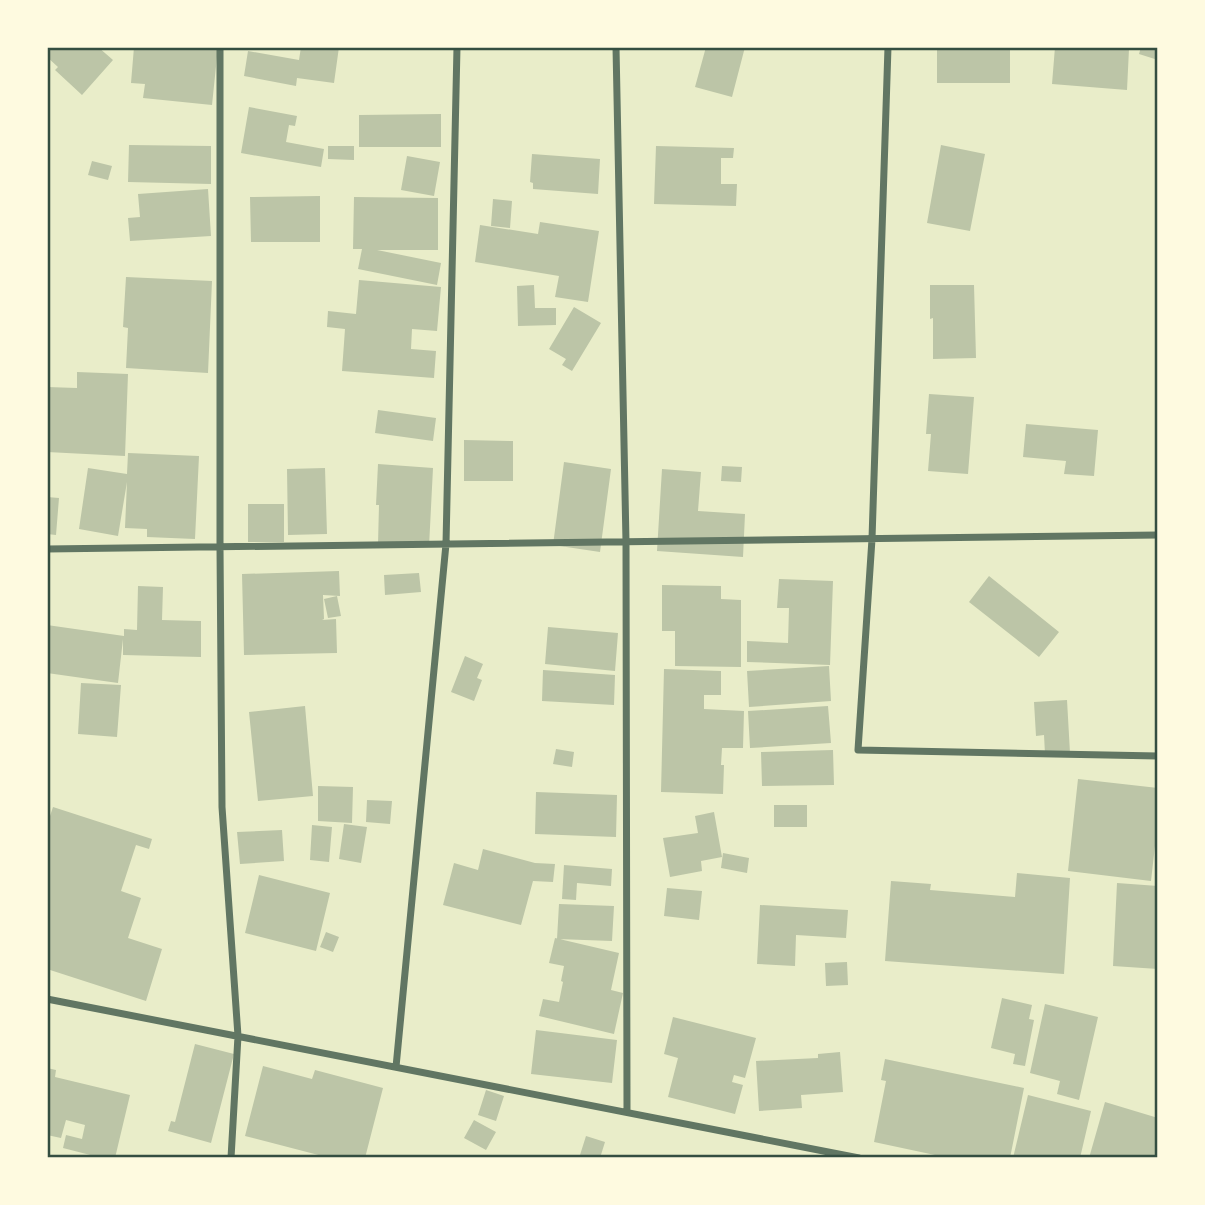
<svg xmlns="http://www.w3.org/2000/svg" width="1205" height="1205" viewBox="0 0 1205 1205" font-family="'Roboto Condensed',sans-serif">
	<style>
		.building { fill: #bcc5a7 }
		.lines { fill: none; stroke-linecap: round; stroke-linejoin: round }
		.minor { stroke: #617663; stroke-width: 7 }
		.neatline { fill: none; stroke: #344e41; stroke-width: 2.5 }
	</style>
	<rect width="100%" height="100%" fill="#e9edc9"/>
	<path class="building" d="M52 47H98L113 60 82 95 55 70 58 67 47 57V52Z
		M134 47H218L212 105 143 98 145 84 131 83Z
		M301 47H339L334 83 297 78 296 86 244 76 248 51 299 60Z
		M706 47H745L732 97 695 87Z
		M937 47H1010V83H937Z
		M1055 47 1129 49 1127 90 1052 84Z
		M1141 47H1158V60L1139 54Z
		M249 107 297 116 295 126 289 125 286 142 324 149 321 167 241 153Z
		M441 114V147H359V115Z
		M129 145 211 146V184L128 182Z
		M941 145 985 154 970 231 927 223Z
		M328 146H354V160L328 159Z
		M656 146 734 148 733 158H721V184H737L736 206 654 204Z
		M532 154 600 159 598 194 533 189V183L530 182Z
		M407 156 440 162 434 196 401 190Z
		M92 161 112 166 108 180 88 175Z
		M208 189 211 236 130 241 128 218 140 217 138 194Z
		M320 196V242H251L250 197Z
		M354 197 438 198V250H377L441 263 437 285 358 269 362 249H353Z
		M493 199 512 201 510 228 491 226Z
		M540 222 599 231 588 302 555 297 559 276 475 262 480 225 538 234Z
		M126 277 212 281 208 373 126 368 128 328 123 327Z
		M359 280 441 287 437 331 412 329 411 349 436 351 434 378 342 371 345 329 327 327 328 311 356 314Z
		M534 285 535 308H556V325L518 326 517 286Z
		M930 285H974L976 358 933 359V318L930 319Z
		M574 307 601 323 572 371 562 365 566 359 549 349Z
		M77 372 128 374 125 456 47 452V387L77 388Z
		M929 394 974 397 968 474 928 471 931 434H926Z
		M378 410 436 418 433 441 375 433Z
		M1026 424 1098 430 1094 476 1064 474 1066 461 1023 457Z
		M464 440 513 441V481H464Z
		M128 453 199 456 195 539 147 537V529L125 528 127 482 118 536 79 529 88 468 127 474Z
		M564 462 611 469 600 552 553 545Z
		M378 464 433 468 429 547 378 544 379 505H376Z
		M722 466 742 467 741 482 721 481Z
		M325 468 327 534 288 535 287 469Z
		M662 469 701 472 698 511 745 514 743 557 657 551Z
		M47 497 59 498 56 535 47 534Z
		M248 504H284V542H248Z
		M339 571 340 596 323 595 324 619 322 620 336 619 337 653 244 655 242 574Z
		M419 573 421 592 385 595 384 575Z
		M989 576 1059 632 1039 657 969 602Z
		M779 579 833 581 830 665 747 662V641L788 643 789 608H777Z
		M662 585 721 586V599L741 600V667L675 666V631H662Z
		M138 586 163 587 162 620 201 621V657L123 655V639L118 683 47 673V625L124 636V629L137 630Z
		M337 596 341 616 328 618 324 599Z
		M548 627 618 633 615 671 545 664Z
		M465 656 483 664 477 678 482 680 474 701 451 692Z
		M829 666 831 701 749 707 747 671Z
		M664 669 721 671V695H704V709L744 711 743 748H722L721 765H724L723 794 661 792Z
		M543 670 615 675 614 705 542 701Z
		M81 683 121 685 117 737 78 734Z
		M1067 700 1070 753 1045 754 1044 735 1036 736 1034 702Z
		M305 706 313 796 258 801 249 712Z
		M828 706 831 743 750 748 748 711Z
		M556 749 574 752 572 767 553 764Z
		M833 750 834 785 762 786 761 752Z
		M1078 779 1158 788V819L1151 881 1068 871Z
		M318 786 353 787 352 823 318 821Z
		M536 792 617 795 616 837 535 834Z
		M367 800 392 801 390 824 366 822Z
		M774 805H807V827H774Z
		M53 807 152 839 149 849 136 845 121 891 141 898 128 938 162 949 146 1001 47 969V825Z
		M714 812 722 857 701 861 702 871 670 877 663 838 698 833 695 816Z
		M344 824 367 827 361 863 339 859Z
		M312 825 332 827 329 862 310 860Z
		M282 830 284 861 240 864 237 832Z
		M483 849 535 863 555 864 553 882 533 881 521 925 443 905 454 863 478 870Z
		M723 853 749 858 747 873 721 868Z
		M564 865 612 869 611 886 577 883 576 900 562 899Z
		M1017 873 1070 878 1064 974 885 961 891 881 931 884 930 890 1015 897Z
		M259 875 330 893 316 951 245 933Z
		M1117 883 1158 886V969L1113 966Z
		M667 888 702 891 699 920 664 916Z
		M559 904 614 906 612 941 557 939Z
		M760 905 848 910 846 938 796 935 795 966 757 964Z
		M326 932 339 937 333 952 320 947Z
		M555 938 619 953 611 990 623 993 614 1034 539 1016 543 999 559 1002 563 982 561 981 564 966 549 963Z
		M847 962 848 985 826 986 825 963Z
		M1002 998 1032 1005 1029 1019 1034 1020 1025 1066 1013 1064 1015 1054 991 1048Z
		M1045 1004 1098 1017 1079 1100 1057 1094 1060 1081 1030 1073Z
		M673 1017 756 1038 745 1078 734 1075 732 1082 743 1085 735 1114 668 1097 678 1058 664 1054Z
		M536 1030 617 1040 612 1083 531 1074Z
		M195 1044 234 1054 211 1143 168 1131 171 1121 175 1122Z
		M840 1052 843 1092 801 1095 802 1108 759 1111 756 1061 818 1058V1054Z
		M885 1059 1024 1088 1010 1158H949L874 1142 886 1081 881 1080Z
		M263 1066 312 1079 315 1070 383 1088 365 1158H330L245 1136Z
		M47 1068 56 1070 55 1077 130 1095 115 1158H102L63 1148 66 1135 82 1139 85 1125 66 1120 61 1138 47 1135Z
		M486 1090 504 1096 496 1121 478 1115Z
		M1028 1095 1091 1111 1080 1158H1013Z
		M1105 1102 1158 1118V1158H1089Z
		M474 1120 496 1132 486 1150 464 1138Z
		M586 1136 605 1142 600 1158H589L580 1155Z"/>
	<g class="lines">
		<path class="minor" d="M220 47V547L222 807 238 1036 231 1158
			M616 47 626 542 627 1112
			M888 47 872 539 858 750 1158 756
			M47 549 1158 535
			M47 999 859 1158
			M396 1067 446 544 457 47"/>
	</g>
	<rect width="1205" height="1205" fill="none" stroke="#fefae0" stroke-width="98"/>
	<rect x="49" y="49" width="1107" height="1107" class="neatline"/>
</svg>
